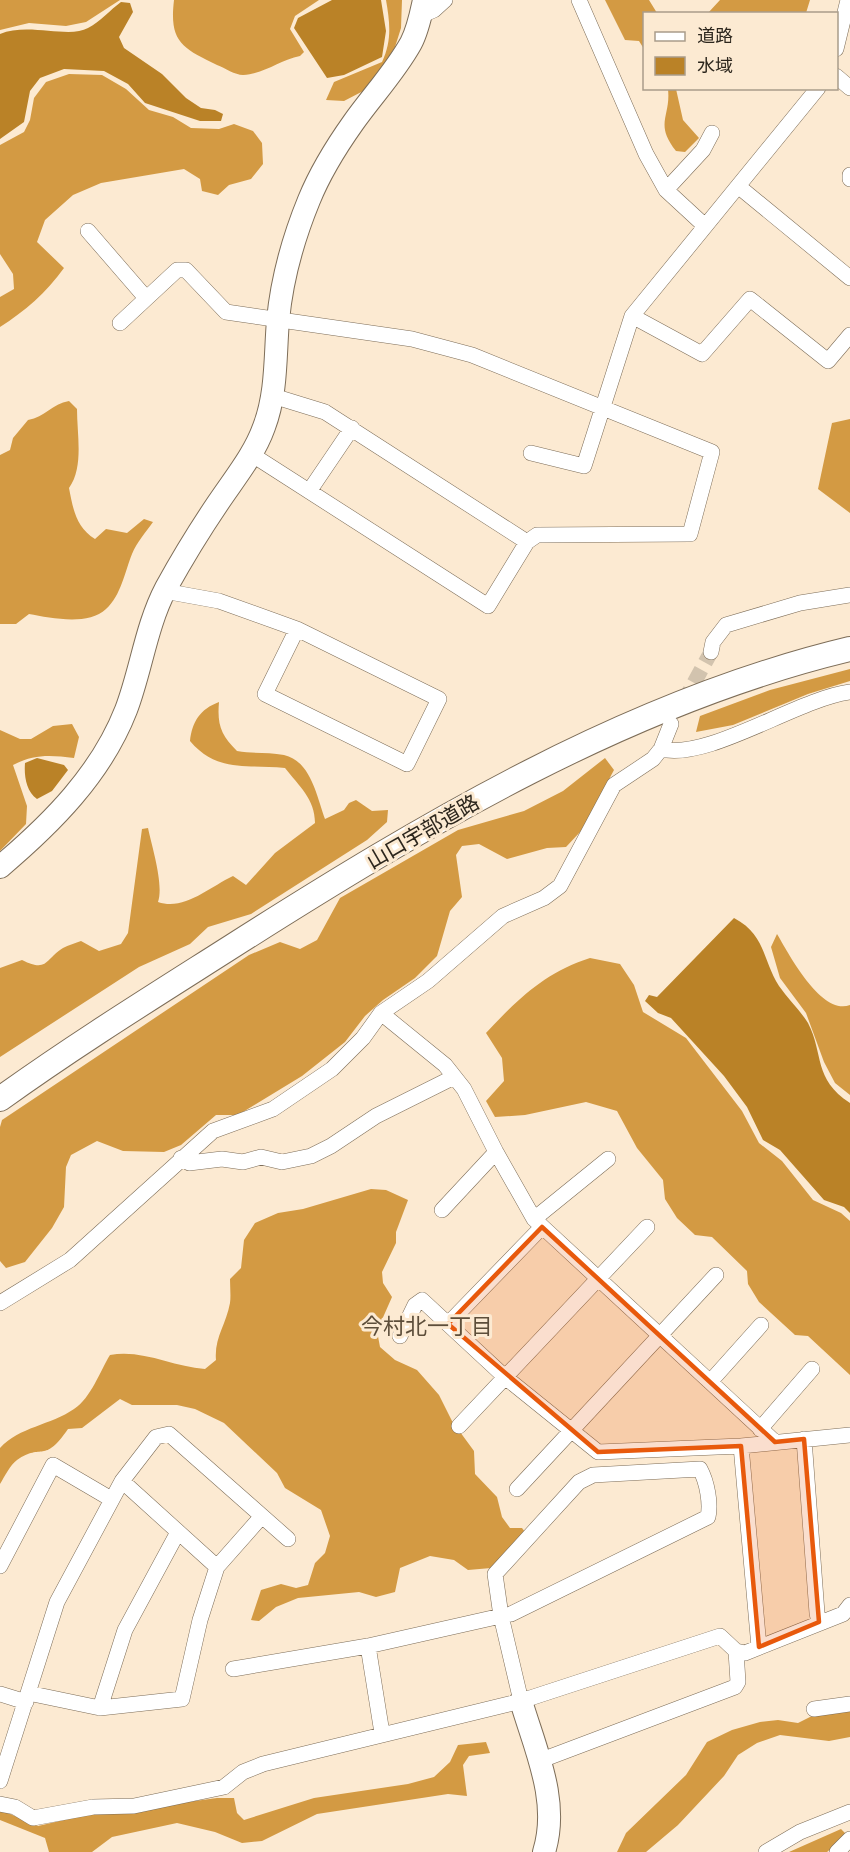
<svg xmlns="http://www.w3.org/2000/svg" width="850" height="1852" viewBox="0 0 850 1852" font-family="'Titillium Web','Noto Sans JP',sans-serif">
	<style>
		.forest { fill: #d39a43 }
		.water { fill: #ba8227 }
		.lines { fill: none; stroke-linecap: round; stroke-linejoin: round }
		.street-tunnel { stroke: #d2c3ae; stroke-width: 15; stroke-dasharray: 15 8; stroke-linecap: butt }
		.street-casing { stroke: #7d6d58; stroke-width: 16 }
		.secondary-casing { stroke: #7d6d58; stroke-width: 24 }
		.primary-casing { stroke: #7d6d58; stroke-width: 26 }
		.street { stroke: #fff; stroke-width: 15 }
		.secondary { stroke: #fff; stroke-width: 22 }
		.primary { stroke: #fff; stroke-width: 24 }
		.marked { fill: #e8590c; fill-opacity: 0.2; stroke: #e8590c; stroke-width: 4.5; stroke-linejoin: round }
		.labels { text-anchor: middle; stroke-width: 6; stroke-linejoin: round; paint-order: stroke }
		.street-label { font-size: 21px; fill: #2c261d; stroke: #fcead2 }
		.neighbourhood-label { font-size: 22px; fill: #5d4e3a; stroke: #fcead2 }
	</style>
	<rect width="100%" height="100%" fill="#fcead2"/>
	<path class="forest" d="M0 0H120L86 22 66 26 29 23 0 30Z
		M174 0H319L295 16 290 29 304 52 300 56C280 60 264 74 243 75 235 75 225 68 217 65 182 48 169 42 174 0Z
		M386 0H402L401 28 395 47 369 88 344 101 326 100 334 82 382 62C392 41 390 23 386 0Z
		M605 0H649L657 13 644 14V49L639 41 625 40Z
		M720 0H810L806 13H708Z
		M69 74 102 75 126 89 149 110 173 117 191 128 219 129 234 124 253 131 262 143 263 164 251 179 229 185 218 195 202 191 200 179 184 169 101 183 73 195 45 220 37 242 64 268C46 293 25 311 0 327V297L14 289 13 274 0 254V145L24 132 30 120 34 98 46 82Z
		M668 89H676L683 120 699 138 685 152 676 151C654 123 671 117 668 89Z
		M69 401 77 409C77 435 84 467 69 488 73 509 76 527 95 539L106 529 127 533 144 519 153 522C146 532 137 542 132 554 125 571 121 596 106 609 88 626 51 618 29 614L16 624H0V455L10 450 13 438 28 420C45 417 52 404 69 401Z
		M850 419V513L818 489 832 423Z
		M850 669V681L808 694 733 725 696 732 700 716 770 690Z
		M219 702C217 725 221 735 237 751 253 754 269 752 284 755 311 761 317 797 325 819L344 810 349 803 356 800 372 811 388 810 387 822 367 840 251 914 208 927 190 944 139 967 0 1057V968L22 960C48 973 45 959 63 948 68 945 76 943 81 941L99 951 121 944 128 933 142 829 148 828C152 847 164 885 158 902 184 911 208 888 233 876L246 885 275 853 315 823C315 799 299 786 285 768 247 764 217 773 190 741 192 722 200 709 219 702Z
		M72 724 79 737 74 758C50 755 34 754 13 765L27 806 26 824 0 851V730L20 739H31L53 726Z
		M605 758 614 770 581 831 566 847 547 848 507 859 479 844 462 846 456 855 462 897 450 911 437 956 415 978 383 1000 365 1016 345 1042 302 1076 238 1115H216L181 1145 164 1152 123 1151 97 1141 71 1155 66 1167 64 1207 52 1228 25 1262 6 1268 0 1261V1127L2 1120 249 955 280 942 300 949 317 940 340 898 458 830 524 811 563 791Z
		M777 934C789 954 821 1016 850 1005V1095L835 1083 824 1062 806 1013 780 978 771 947Z
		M590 958 620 964 634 985 643 1012 686 1038 742 1111 759 1143 782 1161 813 1200 841 1213 850 1221V1375L808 1336 795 1335 759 1302 748 1284 747 1271 712 1237 695 1235 677 1218 665 1199 663 1180 637 1148 617 1111 586 1102 525 1115 495 1117 486 1101 504 1081 502 1058 486 1033C518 999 544 973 590 958Z
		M371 1189 386 1190 408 1200 396 1232V1243L382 1272 383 1283 392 1297 377 1331 380 1347 395 1360 417 1370 439 1395 452 1421 474 1451 475 1474 497 1497 502 1517 510 1528H522L525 1532 491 1568 468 1570 454 1560 430 1556 400 1568 395 1592 376 1597 359 1592 298 1598 276 1607 259 1621 251 1620 261 1590 281 1584 296 1588 308 1585 315 1563 325 1553 330 1536 321 1510 285 1488 277 1473 224 1423 195 1409 177 1405H132L120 1399 82 1428 68 1429C43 1465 43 1442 17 1460 10 1465 5 1476 0 1484V1448C19 1427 51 1425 74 1409 91 1398 100 1371 110 1355 143 1349 173 1367 205 1369L216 1360C214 1338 226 1325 230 1303 231 1296 230 1287 230 1279L241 1268 244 1240 255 1223 278 1213 303 1209Z
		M850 1710V1737L829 1741 780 1735 757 1743 738 1755 724 1776 678 1825 646 1852H617L626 1833 686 1775 707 1742 732 1730 760 1722 778 1720 798 1723 814 1715Z
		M486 1742 490 1753 469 1756 463 1765 467 1796 448 1794 317 1814 262 1841 242 1843 215 1832 177 1823 112 1837 92 1852H49L45 1838 0 1820V1811H3L38 1826 77 1817 217 1798H234L237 1813 244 1820 314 1798 408 1784 434 1777 450 1762 458 1745Z
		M841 1829 847 1835 827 1852H789Z"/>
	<path class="water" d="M332 0H381L386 31 382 57 344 75 327 78 294 28 298 18Z
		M121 2 130 3 133 12 119 37 124 48 162 74 186 98 201 108 215 110 223 114 221 121H200L145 103 128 84 104 71 64 69 40 78 30 91 24 122 0 139V34C28 22 69 39 88 28 100 22 110 10 121 2Z
		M37 758 64 765 68 770 52 791 37 799C26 791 24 776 25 763Z
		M734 918C766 935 762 959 779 986 788 999 800 1010 808 1023 824 1054 813 1079 850 1103V1213L844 1207 824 1200 780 1150 763 1140 747 1107 724 1076 671 1018 658 1013 645 1001 649 995 657 997Z"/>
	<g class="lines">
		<path class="street-tunnel" d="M683 703 711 652"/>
		<defs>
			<path id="street" d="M579 0 646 154 666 190 705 226
				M420 16 434 10 445 0
				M836 49 848 0
				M836 76 850 88
				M850 175V179
				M738 186 850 278
				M666 190 703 150 712 133
				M88 231 146 298
				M632 316 702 354 750 299 828 361 850 335
				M120 323 177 270H186L226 312 412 339 472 355 712 452 690 534 537 535 527 542 488 606 251 454
				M273 396 325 412 527 542
				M531 453 584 466 632 316 818 88
				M310 490 352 428
				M164 591 219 601 297 629
				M297 629 439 699 407 764 265 694Z
				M711 652 713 642 726 625 800 603 850 595
				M661 749C708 761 797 699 850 692
				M381 1013 445 1065 464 1089 496 1152 534 1219 775 1442
				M181 1158 189 1163 222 1159 243 1162 261 1157 282 1162 311 1156 331 1146 376 1116 454 1077
				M442 1210 496 1152
				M534 1219 608 1159
				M0 1303 70 1260 213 1131 273 1109 332 1069 363 1038 381 1013 428 981 503 916 544 898 560 886 614 785 653 759 661 749 671 724
				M448 1324 542 1227
				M400 1336 415 1305 422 1300 505 1377 598 1452 741 1446 850 1435
				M710 1382 761 1325
				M459 1426 647 1227
				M760 1429 812 1369
				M804 1439 817 1613 819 1622
				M741 1446 759 1647
				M122 1481 217 1567
				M517 1489 716 1275
				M0 1566 53 1465 111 1499
				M368 1646 382 1733
				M233 1669 368 1646 501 1616 511 1614 708 1517C711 1503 707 1482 700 1469L593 1475 579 1482 495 1574 501 1616 521 1701
				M28 1693 100 1708 182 1699 200 1620 217 1567 262 1516
				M0 1694 26 1702
				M100 1708 125 1630 178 1532
				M814 1709 850 1704
				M539 1761 735 1687 738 1682 736 1651
				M0 1781 57 1602 122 1481 156 1437 169 1434 288 1539
				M0 1804 15 1807 33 1818 93 1807 134 1806 224 1787 243 1772 263 1764 521 1701 720 1636 736 1651 745 1653 843 1614 850 1605
				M766 1852 800 1832 850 1812
				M837 1852 850 1839"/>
			<path id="secondary" d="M0 867C52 823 101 774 126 710 141 671 146 626 166 588 182 559 199 531 218 503 234 479 254 455 264 427 277 393 275 356 278 320 282 278 293 239 309 200 320 173 336 147 353 123 372 96 395 72 411 43 418 30 421 14 424 0
				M521 1701C535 1749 560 1801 544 1852"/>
			<path id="primary" d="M0 1099C75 1045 154 996 231 947 423 825 628 702 850 649"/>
		</defs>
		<use href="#street" class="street-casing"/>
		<use href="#secondary" class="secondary-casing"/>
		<use href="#primary" class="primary-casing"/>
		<use href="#street" class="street"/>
		<use href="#secondary" class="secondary"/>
		<use href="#primary" class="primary"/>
	</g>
	<path class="marked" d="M542 1227 775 1442 804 1439 819 1622 759 1647 741 1446 598 1452 448 1324Z"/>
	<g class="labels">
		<g class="street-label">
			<text transform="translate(423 832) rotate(-30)" y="7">山口宇部道路</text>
		</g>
		<g class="neighbourhood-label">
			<text x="427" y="1334">今村北一丁目</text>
		</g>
	</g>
	<rect x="643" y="12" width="195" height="78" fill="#fcead2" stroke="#a99c8a" stroke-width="1.5"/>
	<rect x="655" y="32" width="30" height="9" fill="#ffffff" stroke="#a99c8a" stroke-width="1.5"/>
	<text x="697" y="42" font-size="18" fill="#2c261d">道路</text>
	<rect x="655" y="57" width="30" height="18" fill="#ba8227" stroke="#a99c8a" stroke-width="1.5"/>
	<text x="697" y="72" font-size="18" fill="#2c261d">水域</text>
</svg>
